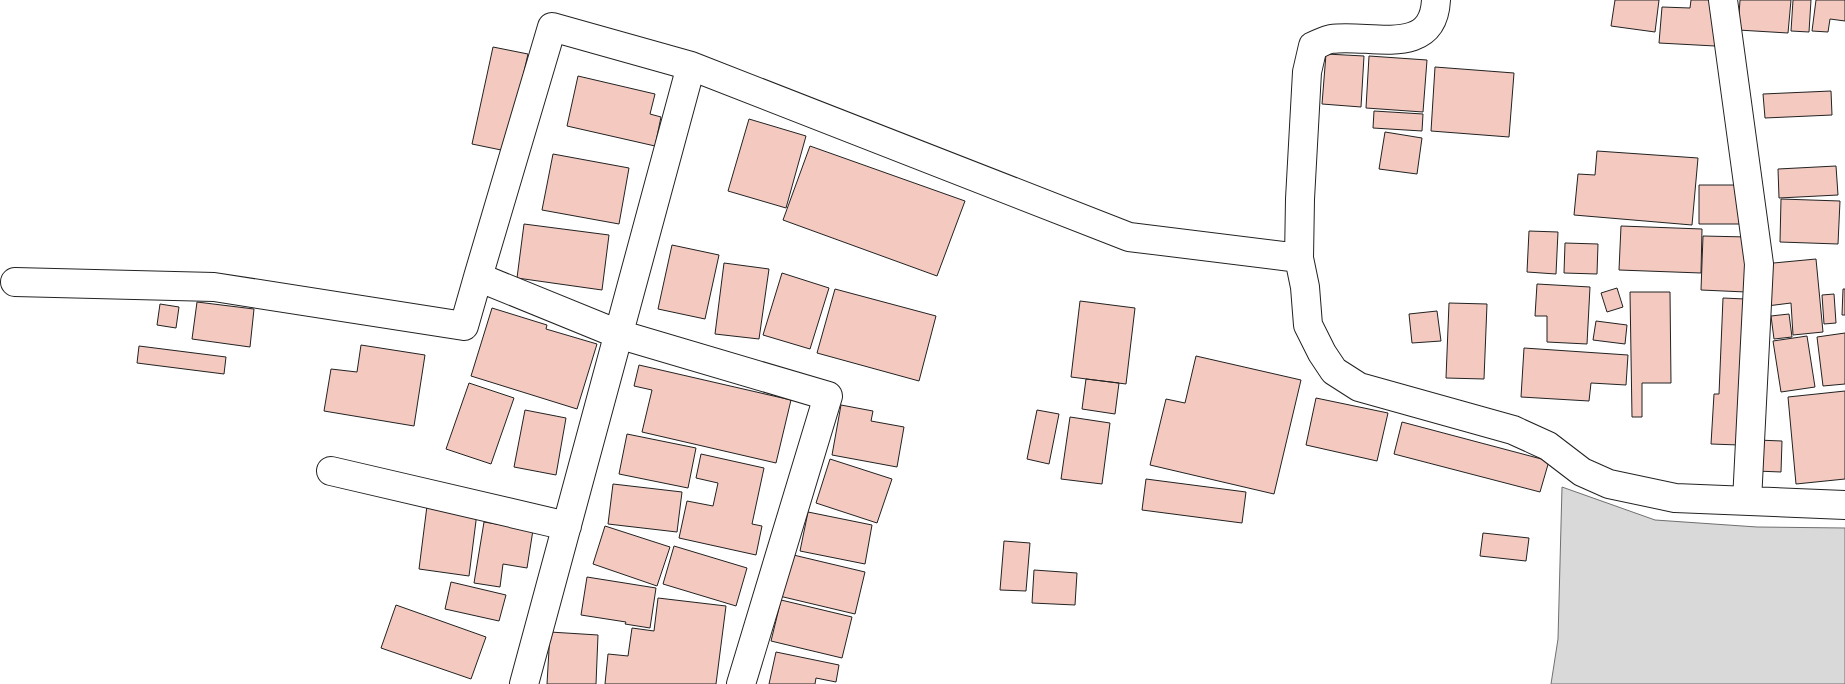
<svg xmlns="http://www.w3.org/2000/svg" width="1845" height="684" viewBox="0 0 1845 684" font-family="Poppins,sans-serif">
	<style>
		.water { fill: #d9d9d9; stroke: #6f6f6f }
		.building { fill: #f3c9c0; stroke: #222 }
		.lines { fill: none; stroke-linecap: round; stroke-linejoin: round }
		.minor-casing { stroke: #222; stroke-width: 30 }
		.minor { stroke: #fff; stroke-width: 28 }
	</style>
	<rect width="100%" height="100%" fill="#fff"/>
	<path class="water" d="M1562 487 1655 520 1757 527 1845 528V684H1551L1558 639Z"/>
	<path class="building" d="M1615 0H1659L1655 32 1611 26Z
		M1691 0H1717L1715 46 1659 43 1662 7 1690 8Z
		M1740 0H1791L1788 33 1738 30Z
		M1793 0H1811L1809 32 1791 31Z
		M1816 0H1845V21L1830 19 1828 32 1812 31Z
		M493 47 528 54 506 151 472 144Z
		M1326 54 1364 56 1361 107 1322 104Z
		M1369 56 1427 60 1423 112 1366 108Z
		M1435 67 1514 73 1509 137 1431 131Z
		M578 76 655 94 650 114 661 117 655 146 567 126Z
		M1831 91 1832 115 1765 118 1763 94Z
		M1374 111 1423 114 1422 131 1373 128Z
		M749 119 806 136 786 208 728 191Z
		M1385 132 1422 138 1417 174 1379 169Z
		M810 146 965 201 937 276 783 220Z
		M1597 151 1698 158 1692 225 1574 215 1578 174 1595 175Z
		M553 154 629 168 619 224 542 210Z
		M1836 166 1838 195 1779 198 1778 169Z
		M1699 185H1743L1742 224H1699Z
		M1781 199 1840 201 1838 244 1780 242Z
		M524 224 609 235 602 290 517 278Z
		M1621 226 1702 229 1701 273 1619 270Z
		M1529 231 1558 232 1556 274 1527 272Z
		M1703 236 1748 237 1746 292 1701 290Z
		M1565 243 1598 244 1597 274 1564 273Z
		M672 245 719 255 705 319 658 309Z
		M1816 259 1823 332 1793 335 1791 303 1767 306 1763 264Z
		M724 263 769 269 759 339 715 334Z
		M782 273 829 288 810 349 763 335Z
		M1537 284 1590 287 1587 344 1547 342V316H1535Z
		M1617 288 1623 307 1607 312 1601 293Z
		M835 289 936 316 919 381 817 353Z
		M1843 289H1845V315H1842Z
		M1630 292H1670L1671 383H1642V417H1632Z
		M1834 294 1836 323 1824 324 1822 295Z
		M1723 298 1745 299 1739 445 1711 444 1714 394H1719Z
		M1080 301 1135 308 1126 384 1071 377Z
		M197 302 254 309 250 347 192 339Z
		M1449 303 1487 304 1484 379 1446 378Z
		M160 304 179 307 176 328 157 325Z
		M492 308 547 325 546 329 597 344 577 409 471 376Z
		M1437 311 1441 341 1412 343 1409 314Z
		M1789 314 1792 337 1774 339 1771 316Z
		M1596 321 1627 325 1625 344 1593 340Z
		M1845 333V384L1823 386 1817 337Z
		M1807 336 1815 387 1781 392 1773 341Z
		M361 345 425 355 414 426 324 411 331 369 357 372Z
		M139 346 226 357 224 374 137 363Z
		M1524 348 1628 355 1626 385 1591 383 1589 401 1521 397Z
		M1196 356 1301 380 1274 494 1150 465 1166 399 1185 403Z
		M639 365 791 400 776 463 642 432 652 390 634 386Z
		M1086 379 1119 383 1115 414 1082 409Z
		M469 383 514 398 491 464 446 449Z
		M1845 391V479L1796 484 1788 397Z
		M1316 398 1388 413 1377 461 1306 445Z
		M841 405 873 411 871 421 904 427 897 467 832 455Z
		M525 410 566 418 556 475 514 467Z
		M1037 410 1059 414 1049 464 1027 459Z
		M1070 417 1110 423 1102 484 1061 479Z
		M1402 422 1549 461 1540 492 1394 454Z
		M627 434 696 448 688 488 619 474Z
		M1757 440 1782 441 1781 472 1756 471Z
		M701 454 764 468 752 524 762 526 756 555 679 538 687 501 713 506 718 483 696 478Z
		M830 459 892 479 877 523 816 503Z
		M1146 479 1246 492 1242 523 1142 510Z
		M613 484 682 492 677 532 608 524Z
		M427 506 477 513 469 576 419 569Z
		M808 512 872 525 865 564 800 551Z
		M484 522 533 530 527 568 503 564 500 587 474 583Z
		M605 526 670 547 657 586 593 564Z
		M1483 533 1529 538 1526 561 1480 556Z
		M1004 541 1030 543 1026 591 1000 590Z
		M674 546 747 568 736 606 663 584Z
		M785 553 865 572 855 614 775 595Z
		M1034 570 1077 573 1075 605 1032 603Z
		M587 577 656 588 650 628 625 624 626 622 581 615Z
		M451 582 506 595 499 621 445 609Z
		M658 598 726 606 716 684H605L608 654 628 656 632 628 654 631Z
		M781 600 852 617 842 658 771 641Z
		M396 605 486 637 471 679 381 648Z
		M550 632 598 635 596 684H547Z
		M776 652 839 665 836 682 816 678 815 684H769Z"/>
	<g class="lines">
		<defs>
			<path id="minor" d="M1436 0C1433 59 1369 33 1331 39 1325 40 1319 44 1313 46L1307 72 1300 199 1299 258 1305 287 1308 325 1322 353 1334 371 1359 387 1513 430 1548 446 1582 472 1609 484 1675 498 1845 505
				M1723 0 1759 264 1747 501
				M691 66 552 27 478 277 618 334 828 396 741 684
				M15 282 214 287 464 326 478 277
				M331 471 567 526
				M524 684 691 66 1129 237 1299 258"/>
		</defs>
		<use href="#minor" class="minor-casing"/>
		<use href="#minor" class="minor"/>
	</g>
</svg>
